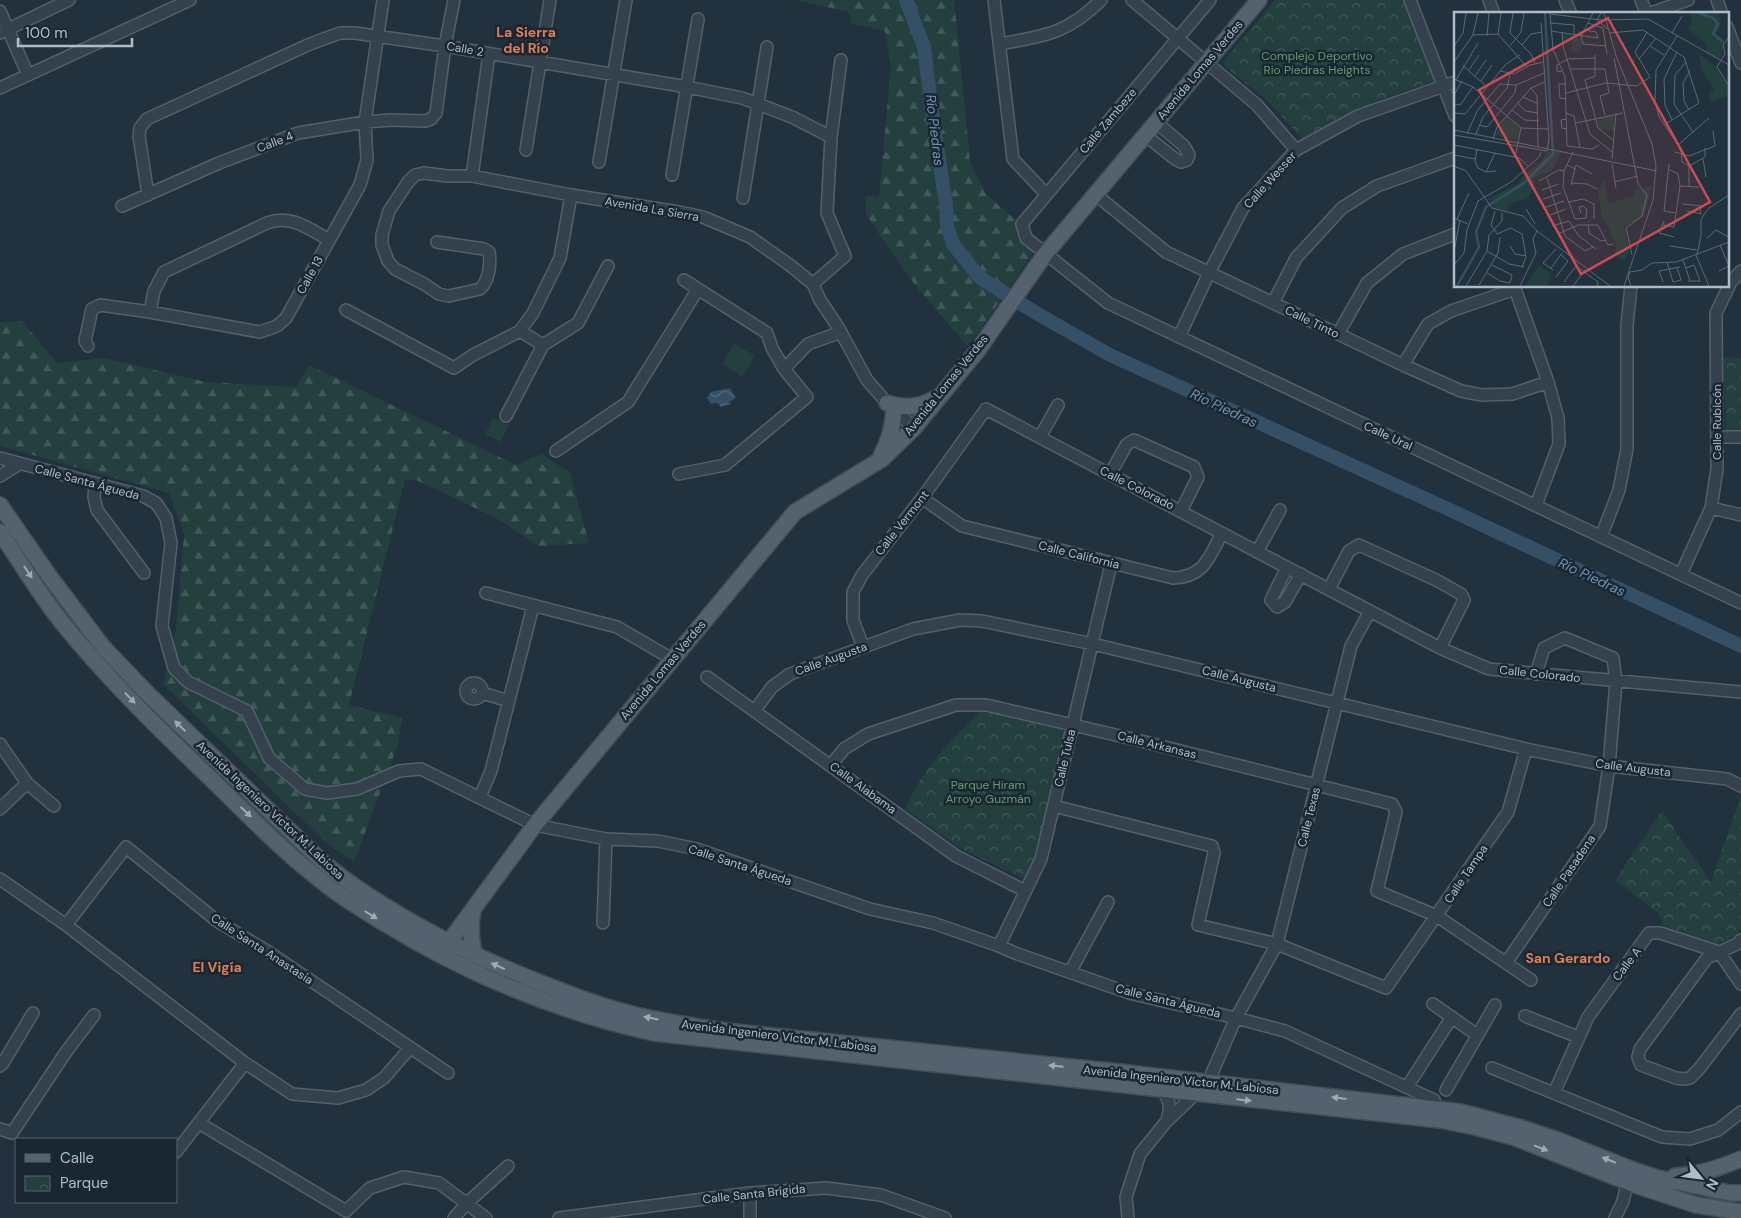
<svg xmlns="http://www.w3.org/2000/svg" width="1741" height="1218" viewBox="0 0 1741 1218" font-family="'DM Sans',sans-serif">
	<style>
		.grass { fill: #233f3e }
		.forest { fill: url(#forest-firs) }
		.park { fill: url(#park-crowns) }
		.water { fill: url(#water-waves) }
		.lines { fill: none; stroke-linecap: round; stroke-linejoin: round }
		.river { stroke: #335066; stroke-width: 14 }
		.minor-casing { stroke: #53606b; stroke-width: 14 }
		.major-casing { stroke: #414e59; stroke-width: 18 }
		.minor { stroke: #35424e; stroke-width: 11 }
		.major { stroke: #53626e; stroke-width: 15 }
		.oneway { fill: #9dabb7 }
		.labels { text-anchor: middle; stroke-width: 5; stroke-linejoin: round; paint-order: stroke }
		.street-label { font-size: 12px; fill: #b0bdc9; stroke: #1a2732 }
		.park-label { font-size: 12px; fill: #659c6a; stroke: #1a2732 }
		.neighbourhood-label { font-size: 14px; font-weight: bold; fill: #dd7f57; stroke: #1a2732 }
		.water-label { font-size: 14px; font-style: italic; fill: #6e93af; stroke: #1a2732 }
		.inset-river { fill: none; stroke: #335066; stroke-width: 2.5 }
		.inset-road { fill: none; stroke: #5a6976; stroke-width: 1 }
		.view { fill: #cc4d50; fill-opacity: 0.15; stroke: #cc4d50; stroke-width: 2.5 }
		.inset-edge { fill: none; stroke: #b0bdc9; stroke-width: 2.5 }
	</style>
	<defs>
		<pattern id="forest-firs" width="22" height="20" patternUnits="userSpaceOnUse" patternTransform="scale(1.25)"><rect width="22" height="20" fill="#233f3e"/><path d="M5 1l3.5 6h-7zM16 11l3.5 6h-7z" fill="#405959"/></pattern>
		<pattern id="park-crowns" width="20" height="18" patternUnits="userSpaceOnUse" patternTransform="scale(1.25)"><rect width="20" height="18" fill="#233f3e"/><path d="M2 6a3 3 0 1 1 6 0M12 15a3 3 0 1 1 6 0" fill="none" stroke="#405959"/></pattern>
		<pattern id="water-waves" width="16" height="10" patternUnits="userSpaceOnUse" patternTransform="scale(1.25)"><rect width="16" height="10" fill="#335066"/><path d="M0 5q4-4 8 0t8 0" fill="none" stroke="#4e677b"/></pattern>
	</defs>
	<rect width="100%" height="100%" fill="#21313e"/>
	<path class="grass" d="M734 343 755 356 742 377 722 364Z
		M493 418 509 425 501 442 485 434Z"/>
	<path class="forest" d="M796 0H954L970 161 985 193 1017 221C1014 237 1020 241 1032 251L1031 256 974 338 967 346 918 289 887 246 866 214 865 196 879 197 891 65 885 31 852 24 849 12Z
		M22 321 57 363 104 358 206 382 296 387 309 365 516 465 542 454 570 473 589 543 539 546 496 518 416 480 405 479 349 705 402 718 398 745 354 862 326 843 163 684 176 629 184 534 169 493 0 446V322Z"/>
	<path class="park" d="M1275 0H1403L1435 81 1383 99 1303 140 1269 102 1227 68 1223 62Z
		M1723 357 1741 358V431L1726 430Z
		M979 712 993 713 1063 730 1065 735 1037 854 1026 880 963 850 905 809C923 768 948 743 979 712Z
		M1741 794V929C1734 938 1725 943 1714 944L1664 928 1658 913 1615 880 1662 811 1711 882Z"/>
	<path class="water" d="M730 388 736 398 729 402 731 404 721 407 717 403 711 404 707 398 711 392Z"/>
	<g class="lines">
		<path class="river" d="M906 0 924 47 933 121 946 204 947 226 953 244 979 277 1036 313 1110 355 1448 509 1741 646"/>
		<defs>
			<path id="minor" d="M994 0 1013 159 1046 194
				M1132 0 1257 105 1296 150
				M1210 0 1022 224 1026 238 1108 303 1741 603
				M1410 0 1455 116
				M1489 0 1494 14
				M1565 0 1571 14
				M1641 0 1647 14
				M1717 0 1722 14
				M0 11 28 75
				M1648 14 1688 0
				M1727 27 1741 63
				M0 33 69 0
				M1000 44C1044 36 1067 34 1101 0
				M0 88 190 0
				M1145 135 1175 159 1181 162 1187 160 1189 155 1184 146 1156 122
				M526 150 550 0
				M599 162 626 0
				M672 175 698 19
				M472 176 489 54
				M1095 194 1166 252 1403 365 1461 391 1482 395 1512 394 1548 382
				M148 195 139 136 140 128 147 119 310 44 340 33H355L445 46 687 87 742 98 792 117 831 137
				M743 198 767 47
				M122 206 219 163 298 133 365 122 391 120 425 121 431 119 436 113 445 46 454 0
				M437 242 484 249 489 252C491 263 489 281 480 289L449 296 439 294 424 284 395 269 388 261 382 245V235L389 211 408 182 415 175 424 173 447 176H472L571 195 679 212 703 217 750 237 791 266 813 284 820 300 838 327 867 380 887 403 914 428
				M684 280 767 333 772 348 784 369
				M813 284 845 256 827 213 831 137 841 60
				M1514 286 1548 382 1558 418 1559 444 1536 505
				M1273 303 1296 258 1342 208 1377 186 1455 158
				M346 310 454 368 473 355 520 331 533 313 560 258 571 195
				M150 312 154 291 164 272 267 223C291 214 309 229 329 240
				M1338 334 1367 283 1403 254 1455 234
				M1179 337 1209 273 1243 208 1296 150 1358 116 1455 82
				M543 345 578 323 608 266
				M88 346 85 341 92 309 100 305 150 312 260 332 277 326 286 318 360 185 367 160 365 122 383 0
				M1403 365 1428 324 1451 311 1515 289
				M506 416 543 345 520 331
				M1040 437 1058 405
				M1717 437H1741
				M556 451 628 402 698 289
				M0 458 143 496 156 503 166 518 171 543 162 626 174 668 188 682 247 711 269 758 305 789 327 793 357 789 399 771 421 769 535 825 606 839 658 841 697 849 870 909 933 923 999 946 1015 953 1129 993 1236 1018 1285 1031 1434 1100
				M679 474 725 465 807 397 784 369 808 344 841 332
				M1110 474 1127 444 1134 440 1194 467 1198 477 1181 511
				M0 476 19 464
				M95 483 94 497 97 510 144 573
				M922 498 962 526 1173 578C1204 577 1209 558 1222 533
				M1711 508 1741 515
				M1601 537 1619 490 1627 449V325L1631 286
				M1257 552 1280 510
				M1287 567 1271 600 1277 607 1285 602 1301 574
				M1681 574 1711 508 1717 469 1716 313 1731 282 1741 271
				M1329 589 1349 551 1359 545 1436 580 1461 594 1464 600 1440 648
				M486 593 617 627 672 659
				M863 647 853 620V592L862 575 922 498 986 409 1440 648 1489 669 1741 692
				M707 677 956 856 1025 891
				M466 691a8 8 0 1 1 16 0a8 8 0 1 1-16 0Z
				M482 693 509 701
				M755 710 772 687 790 674 913 629 960 620 982 621 1093 644 1526 749 1609 766 1727 779 1741 786
				M0 744 27 783 54 806
				M831 765 844 749 868 734 956 705H986L1133 739 1392 804 1396 812 1377 891 1437 916 1531 980
				M480 797 491 771 533 606
				M1054 806 1212 846 1214 853 1198 925 1277 944 1386 988 1508 812 1526 749
				M0 809 27 783
				M0 879 66 925 245 1063 292 1094 338 1098 366 1090 384 1078 410 1048
				M603 923 606 839
				M66 925 126 847 217 921 267 951 448 1073
				M1741 940 1737 944 1707 958 1640 1049 1638 1057 1641 1065 1676 1078 1683 1079 1690 1078 1699 1069 1741 1014
				M999 946 1041 859 1111 564
				M1506 963 1600 826 1609 766 1616 681 1613 658 1565 638 1544 648 1536 674
				M1070 972 1108 902
				M1433 1004 1477 1035
				M1525 1016 1578 1037
				M0 1066 3 1063 33 1013
				M1492 1068 1662 1137 1690 1139 1718 1130 1741 1112
				M1407 1087 1452 1017
				M1162 1090C1170 1100 1171 1108 1167 1120
				M1446 1090 1495 1005
				M1554 1093 1588 1017 1649 933H1660L1719 952 1741 984
				M199 1123 346 1211
				M0 1129 12 1133 66 1052 94 1015
				M176 1152 245 1063
				M750 1193V1218
				M346 1211 370 1188 404 1177 439 1183 486 1218
				M454 1218 466 1204 508 1166
				M559 1218 750 1193 826 1188 881 1195 945 1218
				M1128 1218 1126 1197 1140 1154 1165 1123 1208 1082 1236 1018 1277 944 1351 646 1370 611
				M1615 1218 1623 1201 1629 1176"/>
			<path id="major" d="M887 403C904 409 921 407 936 398
				M881 456C889 441 893 426 894 410
				M0 505 50 577 103 647 148 694 314 854C341 879 371 898 403 917 449 944 497 966 546 985 577 997 608 1009 640 1016 668 1022 697 1027 726 1031L1120 1072 1461 1112 1522 1128 1558 1140 1631 1169 1658 1178 1730 1193H1741
				M0 532C20 561 38 592 60 620 104 675 155 725 206 774 245 812 284 853 328 886 344 899 363 910 381 921 465 973 558 1012 654 1033L1440 1120 1475 1127 1513 1137 1638 1186 1696 1205 1741 1212
				M473 910C470 926 470 939 475 955
				M443 950 535 825 795 512 882 459 914 428 978 350 1046 253 1259 0
				M1675 1176C1699 1175 1719 1168 1741 1159"/>
		</defs>
		<use href="#minor" class="minor-casing"/>
		<use href="#major" class="major-casing"/>
		<use href="#minor" class="minor"/>
		<use href="#major" class="major"/>
	</g>
	<defs><path id="oneway-solid" d="M-6-.8H1V-3.2L6.5 0L1 3.2V.8H-6Z" transform="scale(1.25)"/></defs>
	<g class="oneway">
		<use href="#oneway-solid" transform="translate(28 572) rotate(56)"/>
		<use href="#oneway-solid" transform="translate(130 698) rotate(46)"/>
		<use href="#oneway-solid" transform="translate(180 726) rotate(-136)"/>
		<use href="#oneway-solid" transform="translate(246 812) rotate(43)"/>
		<use href="#oneway-solid" transform="translate(371 915) rotate(32)"/>
		<use href="#oneway-solid" transform="translate(498 966) rotate(-156)"/>
		<use href="#oneway-solid" transform="translate(651 1018) rotate(-169)"/>
		<use href="#oneway-solid" transform="translate(1056 1066) rotate(-174)"/>
		<use href="#oneway-solid" transform="translate(1339 1098) rotate(-173)"/>
		<use href="#oneway-solid" transform="translate(1244 1100) rotate(6)"/>
		<use href="#oneway-solid" transform="translate(1541 1148) rotate(21)"/>
		<use href="#oneway-solid" transform="translate(1609 1160) rotate(-158)"/>
	</g>
	<g class="labels">
		<g class="street-label">
			<text transform="translate(465 49) rotate(10)" y="4">Calle 2</text>
			<text transform="translate(1200 70) rotate(-50)" y="4">Avenida Lomas Verdes</text>
			<text transform="translate(1108 121) rotate(-50)" y="4">Calle Zambeze</text>
			<text transform="translate(275 142) rotate(-21)" y="4">Calle 4</text>
			<text transform="translate(1270 180) rotate(-48)" y="4">Calle Wesser</text>
			<text transform="translate(652 209) rotate(10)" y="4">Avenida La Sierra</text>
			<text transform="translate(310 275) rotate(-61)" y="4">Calle 13</text>
			<text transform="translate(1312 322) rotate(26)" y="4">Calle Tinto</text>
			<text transform="translate(946 385) rotate(-51)" y="4">Avenida Lomas Verdes</text>
			<text transform="translate(1717 422) rotate(-90)" y="4">Calle Rubicón</text>
			<text transform="translate(1388 436) rotate(25)" y="4">Calle Ural</text>
			<text transform="translate(87 482) rotate(15)" y="4">Calle Santa Águeda</text>
			<text transform="translate(1137 488) rotate(27)" y="4">Calle Colorado</text>
			<text transform="translate(902 523) rotate(-52)" y="4">Calle Vermont</text>
			<text transform="translate(1079 555) rotate(14)" y="4">Calle California</text>
			<text transform="translate(831 659) rotate(-20)" y="4">Calle Augusta</text>
			<text transform="translate(663 670) rotate(-50)" y="4">Avenida Lomas Verdes</text>
			<text transform="translate(1540 674) rotate(6)" y="4">Calle Colorado</text>
			<text transform="translate(1239 679) rotate(14)" y="4">Calle Augusta</text>
			<text transform="translate(1157 745) rotate(14)" y="4">Calle Arkansas</text>
			<text transform="translate(1065 758) rotate(-77)" y="4">Calle Tulsa</text>
			<text transform="translate(1633 768) rotate(7)" y="4">Calle Augusta</text>
			<text transform="translate(863 788) rotate(36)" y="4">Calle Alabama</text>
			<text transform="translate(270 810) rotate(43)" y="4">Avenida Ingeniero Víctor M. Labiosa</text>
			<text transform="translate(1309 817) rotate(-76)" y="4">Calle Texas</text>
			<text transform="translate(740 865) rotate(18)" y="4">Calle Santa Águeda</text>
			<text transform="translate(1569 871) rotate(-56)" y="4">Calle Pasadena</text>
			<text transform="translate(1466 874) rotate(-56)" y="4">Calle Tampa</text>
			<text transform="translate(262 949) rotate(33)" y="4">Calle Santa Anastasia</text>
			<text transform="translate(1627 964) rotate(-53)" y="4">Calle A</text>
			<text transform="translate(1168 1001) rotate(14)" y="4">Calle Santa Águeda</text>
			<text transform="translate(779 1036) rotate(7)" y="4">Avenida Ingeniero Víctor M. Labiosa</text>
			<text transform="translate(1181 1080) rotate(6)" y="4">Avenida Ingeniero Víctor M. Labiosa</text>
			<text transform="translate(754 1194) rotate(-6)" y="4">Calle Santa Brígida</text>
		</g>
		<g class="park-label">
			<text x="1317" y="60">Complejo Deportivo<tspan x="1317" dy="14">Rio Piedras Heights</tspan></text>
			<text x="988" y="789">Parque Hiram<tspan x="988" dy="14">Arroyo Guzmán</tspan></text>
		</g>
		<g class="neighbourhood-label">
			<text x="526" y="37">La Sierra<tspan x="526" dy="16">del Río</tspan></text>
			<text x="1568" y="963">San Gerardo</text>
			<text x="217" y="972">El Vigía</text>
		</g>
		<g class="water-label">
			<text transform="translate(935 130) rotate(83)" y="5">Río Piedras</text>
			<text transform="translate(1224 408) rotate(25)" y="5">Río Piedras</text>
			<text transform="translate(1592 577) rotate(25)" y="5">Río Piedras</text>
		</g>
	</g>
	<g transform="translate(1454 12)">
		<rect width="275" height="275" fill="#21313e"/>
		<path d="M107 139 99 158 79 166 81 178 78 177 75 186 54 192V199L40 196 34 187 64 172 70 162 88 150 93 140ZM150 168 155 191 181 184 180 177 198 174 190 205 170 215 175 239 171 248 164 246 160 241 163 235 151 208H148L144 178Z" fill="#233f3e"/>
		<path d="M245 42 262 55 275 76 274 84 257 90 254 81 261 78 247 57Z" fill="#233f3e"/>
		<path d="M236 1H265L267 10 263 22 271 29 266 48 251 39 253 33 235 17 238 9ZM109 21 125 24 128 32 126 39H116L120 30 109 31ZM160 102V119L145 117 143 106ZM52 105 66 116 63 128 40 124ZM85 253 98 262 93 274H71Z" fill="#233f3e"/>
		<path class="inset-river" d="M245 1 259 6 264 12 259 22 269 30M3 274 25 235 22 220 32 195 70 171 99 142 91 1"/>
		<path class="inset-road" d="M47 1 44 22 73 55M59 1 56 21 77 42 81 51M96 1 99 37 111 65 113 134 138 137 145 133M139 1 127 24 129 32 152 34M147 1 143 8 155 18M150 1 162 44 198 132 202 153 199 188 170 274M96 2 147 8 194 7 275 53M96 11 120 13V22M134 11 149 16 153 42M97 19 144 26 142 20 131 18M108 20 109 34 136 122 158 140M193 20 181 40 196 65M155 21 189 18 230 45 245 91 210 113M218 21 228 4M19 23 44 22M33 24 35 1M223 24 202 58 201 89 205 105 227 137 228 150 235 154M275 25 269 33 271 42 263 55 275 74M68 33 77 22 88 20M0 34 9 21 12 1M56 34 67 20 70 1M196 34 210 43M141 43V64L131 68 144 116 160 129M160 46 184 172 193 183 188 204 172 216 178 243M185 47 202 26M0 50 19 23 24 1M232 50 221 63 220 92 239 120M8 53 32 74M117 57H151L155 81 146 84 151 103M15 58 25 43M46 59 60 62 76 53 90 50M109 60 103 59V53L114 47 141 46M21 64 32 48M0 67 19 75 67 116 94 117M2 68 24 31M27 69 38 53M112 72H105V76L106 86 112 87M77 76 83 84 84 135M112 81 152 71 183 74 196 65M0 83 8 69M69 85 84 92M63 91 72 99 84 101M0 92 6 93 19 75M58 98 71 108 85 109M235 98 230 89 229 71 236 59M0 101 11 102 52 52 66 43M112 101 120 104 126 135M112 107 107 108 108 116 113 117M218 108 211 93 210 67 223 40M122 111 169 101M25 113 33 115 61 81 62 73M0 118 203 159M13 122 23 99 46 72 62 73 90 61M22 122 29 105 53 76 56 62M0 123 93 139 95 127 87 11M39 127 43 115 77 76 91 70M0 133 65 146 74 154M224 133 255 106M23 137 21 149 24 156 32 160 42 159M119 140 110 159 109 175 121 207 132 206 133 198 129 194 125 195 127 201M221 140 235 144 261 134 259 119M0 143 21 147M61 145 67 116M158 147 162 101M249 147 252 165M158 152 162 176M215 152 210 199 221 201M113 153 121 157 122 153 138 162M0 154 12 159 38 196 69 204 83 219 156 274M235 154 251 145V136M32 160 41 141M93 166 111 224 131 239 139 235M85 169 105 158 110 159M160 170 184 164M117 171 133 172 143 177M117 173 121 157M226 174 245 175M235 175V154M88 178 105 172M89 187 107 181M115 190 129 187 140 192V207M229 192 247 194 246 202M89 196 110 189M72 197 81 212M41 199 37 213 43 222 57 216 68 222 72 245 68 255M233 199 248 202M93 204 112 197M0 206 14 212M3 207 15 181M210 209 205 221 220 225M134 213 135 221 147 229 152 228M209 213 220 215 226 174 224 162 214 157M98 214 115 209 124 223 142 237M104 222 124 213H144L154 233 159 232M253 226 262 218 275 225M56 234 61 242 72 244M216 234 243 238M0 239 6 208M33 239 55 252 70 255M242 243 255 274M243 243 247 224V207L255 196 275 183M229 248 236 269M213 250 219 270 227 268 223 256M0 253 10 241 13 218 24 189 57 170 85 145 87 140M97 256 108 241M232 256 240 253 246 269H234M99 258 89 251 102 237M265 259 275 254 266 233M33 261 46 269 56 271 58 263 38 253M102 265 114 249 107 243M110 270 122 254 144 270 143 274M209 270 205 259 226 255M25 273 44 241 46 225M12 274 33 239 35 223 48 209V200M66 274 82 241 79 227 83 219M119 274 131 258M177 274 174 265 176 260 188 258 198 251 222 250 275 230"/>
		<path class="view" d="M154 6 256 190 127 262 25 78Z"/>
		<rect width="275" height="275" class="inset-edge"/>
	</g>
	<rect x="15" y="1138" width="162" height="65" fill="#1a2732" stroke="#56636e"/>
	<rect x="25" y="1154" width="25" height="8" fill="#53626e" stroke="#56636e"/>
	<text x="60" y="1163" font-size="15" fill="#b0bdc9">Calle</text>
	<rect x="25" y="1176" width="25" height="15" fill="url(#park-crowns)" stroke="#56636e"/>
	<text x="60" y="1188" font-size="15" fill="#b0bdc9">Parque</text>
	<g transform="translate(1701 1178) rotate(119)" stroke="#1a2732" stroke-width="4" paint-order="stroke">
	<path d="M0-4L9 19L0 12L-9 19Z" fill="#b0bdc9"/>
	<text y="-8" font-size="14" font-weight="bold" text-anchor="middle" fill="#b0bdc9">N</text>
	</g>
	<path d="M18 38v8h114v-8" fill="none" stroke="#b0bdc9" stroke-width="2.5"/>
	<text x="25" y="38" font-size="15" fill="#b0bdc9" stroke="#1a2732" stroke-width="4" paint-order="stroke">100 m</text>
</svg>
